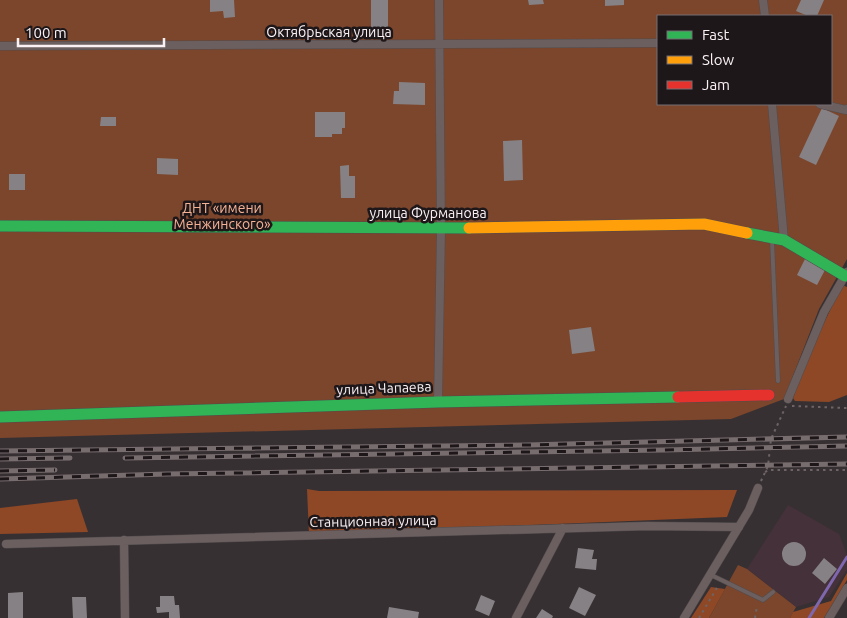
<svg xmlns="http://www.w3.org/2000/svg" width="847" height="618" viewBox="0 0 847 618" font-family="Ubuntu,sans-serif">
	<style>
		.built { fill: #443139 }
		.green { fill: #7c462c; fill-rule: evenodd }
		.forest { fill: #8e4826 }
		.lines { fill: none; stroke-linecap: round; stroke-linejoin: round }
		.stream { stroke: #7e67ae; stroke-width: 3 }
		.building { fill: #868184 }
		.lane-casing { stroke: #514c4e; stroke-width: 5 }
		.street-casing { stroke: #514c4e; stroke-width: 9 }
		.fast-casing { stroke: #514c4e; stroke-width: 12 }
		.slow-casing { stroke: #514c4e; stroke-width: 12 }
		.jam-casing { stroke: #514c4e; stroke-width: 12 }
		.path { stroke: #6e6465; stroke-width: 2; stroke-dasharray: 2.5 4; stroke-linecap: butt }
		.lane { stroke: #6c5f5f; stroke-width: 4 }
		.street { stroke: #6c5f5f; stroke-width: 8 }
		.fast { stroke: #30b455; stroke-width: 11 }
		.slow { stroke: #ff9f0a; stroke-width: 11 }
		.jam { stroke: #e5322d; stroke-width: 11 }
		.rail-casing { stroke: #786d6e; stroke-width: 5 }
		.rail { stroke: #1d171a; stroke-width: 3; stroke-dasharray: 9; stroke-linecap: butt }
		.labels { text-anchor: middle; stroke-width: 5; stroke-linejoin: round; paint-order: stroke }
		.street-label { font-size: 14px; fill: #faf1f5; stroke: #1d171a }
		.park-label { font-size: 14px; fill: #f5b294; stroke: #1d171a }
	</style>
	<rect width="100%" height="100%" fill="#373033"/>
	<path class="built" d="M788 505 839 534 847 555V570L829 597 796 607 747 569Z"/>
	<path class="green" d="M0 0H847V259L819 309 784 399 731 419 0 438ZM658 16H831V104H658Z
		M738 565 747 569 796 607 790 618H709Z"/>
	<path class="forest" d="M842 285 847 287V395L829 402 795 401 793 398 814 344Z
		M307 489 319 491 737 490 727 517 309 534Z
		M77 499 88 532 0 534V508Z
		M847 573V580L824 618H790L793 612 831 601Z
		M711 587 725 589 709 618H691Z"/>
	<g class="lines">
		<path class="stream" d="M809 618 847 557"/>
	</g>
	<path class="building" d="M210 0H234L235 17 224 18 223 11 210 12Z
		M371 0H388V34H371Z
		M528 0H543L544 4 529 5Z
		M605 0H624V5L605 6Z
		M801 0H824L817 16H808L796 11Z
		M399 82 425 83V105L393 104 394 91H399Z
		M822 108 839 116 816 165 799 157Z
		M315 112H345V128H342V134H332V137H315Z
		M101 117H116V126H100Z
		M522 140 523 180 504 181 503 141Z
		M157 158 178 159V175L157 174Z
		M349 165V176H355V198H341L340 166Z
		M9 174H25V190H9Z
		M805 259 825 270 817 285 797 275Z
		M591 327 595 351 572 354 569 330Z
		M782 554a12 12 0 1 1 24 0a12 12 0 1 1-24 0Z
		M578 548 594 550 592 559H597L596 570 575 568Z
		M824 558 837 569 825 584 812 573Z
		M579 587 596 595 585 616 569 608Z
		M23 592V618H8V593Z
		M481 595 495 601 489 616 475 610Z
		M160 596H174L175 605H179L180 618H169V612L157 613 156 607H160Z
		M72 597H86L87 618H73Z
		M389 607 419 612 418 618H387Z
		M542 609 553 616 552 618H536Z"/>
	<g class="lines">
		<defs>
			<path id="lane" d="M772 240 778 381
				M711 575 763 600 773 592"/>
			<path id="street" d="M763 0 765 16
				M0 46 658 43
				M772 104 784 240
				M820 104 846 110 847 109
				M788 399 824 312 847 272
				M438 402 441 229 439 0
				M124 540 125 618
				M6 544 647 526 739 527
				M516 618 563 528
				M684 618 749 510 758 488
				M829 618 847 588"/>
			<path id="fast" d="M0 226 469 228
				M747 233 784 240 845 276
				M0 417 438 402 678 397"/>
			<path id="slow" d="M469 228 704 224 747 233"/>
			<path id="jam" d="M678 397 769 395"/>
		</defs>
		<use href="#lane" class="lane-casing"/>
		<use href="#street" class="street-casing"/>
		<use href="#fast" class="fast-casing"/>
		<use href="#slow" class="slow-casing"/>
		<use href="#jam" class="jam-casing"/>
		<path class="path" d="M792 406 847 408
			M765 472 769 470H847
			M761 481 768 466 771 439 786 406
			M699 618 718 586
			M755 618 757 606"/>
		<use href="#lane" class="lane"/>
		<use href="#street" class="street"/>
		<use href="#fast" class="fast"/>
		<use href="#slow" class="slow"/>
		<use href="#jam" class="jam"/>
		<defs>
			<path id="rail" d="M0 451 527 445 847 437
				M125 458 664 450 847 446
				M0 459 70 458
				M0 471 55 470
				M0 479 167 474 847 464"/>
		</defs>
		<use href="#rail" class="rail-casing"/>
		<use href="#rail" class="rail"/>
	</g>
	<g class="labels">
		<g class="street-label">
			<text x="329" y="37">Октябрьская улица</text>
			<text x="428" y="218">улица Фурманова</text>
			<text transform="translate(384 388) rotate(-2)" y="5">улица Чапаева</text>
			<text transform="translate(373 521) rotate(-1)" y="5">Станционная улица</text>
		</g>
		<g class="park-label">
			<text x="222" y="213">ДНТ «имени<tspan x="222" dy="16">Менжинского»</tspan></text>
		</g>
	</g>
	<rect x="657" y="15" width="175" height="90" fill="#1d171a" stroke="#756e72"/>
	<rect x="667" y="31" width="25" height="8" fill="#30b455" stroke="#756e72"/>
	<text x="702" y="40" font-size="15" fill="#faf1f5">Fast</text>
	<rect x="667" y="56" width="25" height="8" fill="#ff9f0a" stroke="#756e72"/>
	<text x="702" y="65" font-size="15" fill="#faf1f5">Slow</text>
	<rect x="667" y="81" width="25" height="8" fill="#e5322d" stroke="#756e72"/>
	<text x="702" y="90" font-size="15" fill="#faf1f5">Jam</text>
	<path d="M18 38v8h146v-8" fill="none" stroke="#faf1f5" stroke-width="2.5"/>
	<text x="25" y="38" font-size="15" fill="#faf1f5" stroke="#1d171a" stroke-width="4" paint-order="stroke">100 m</text>
</svg>
